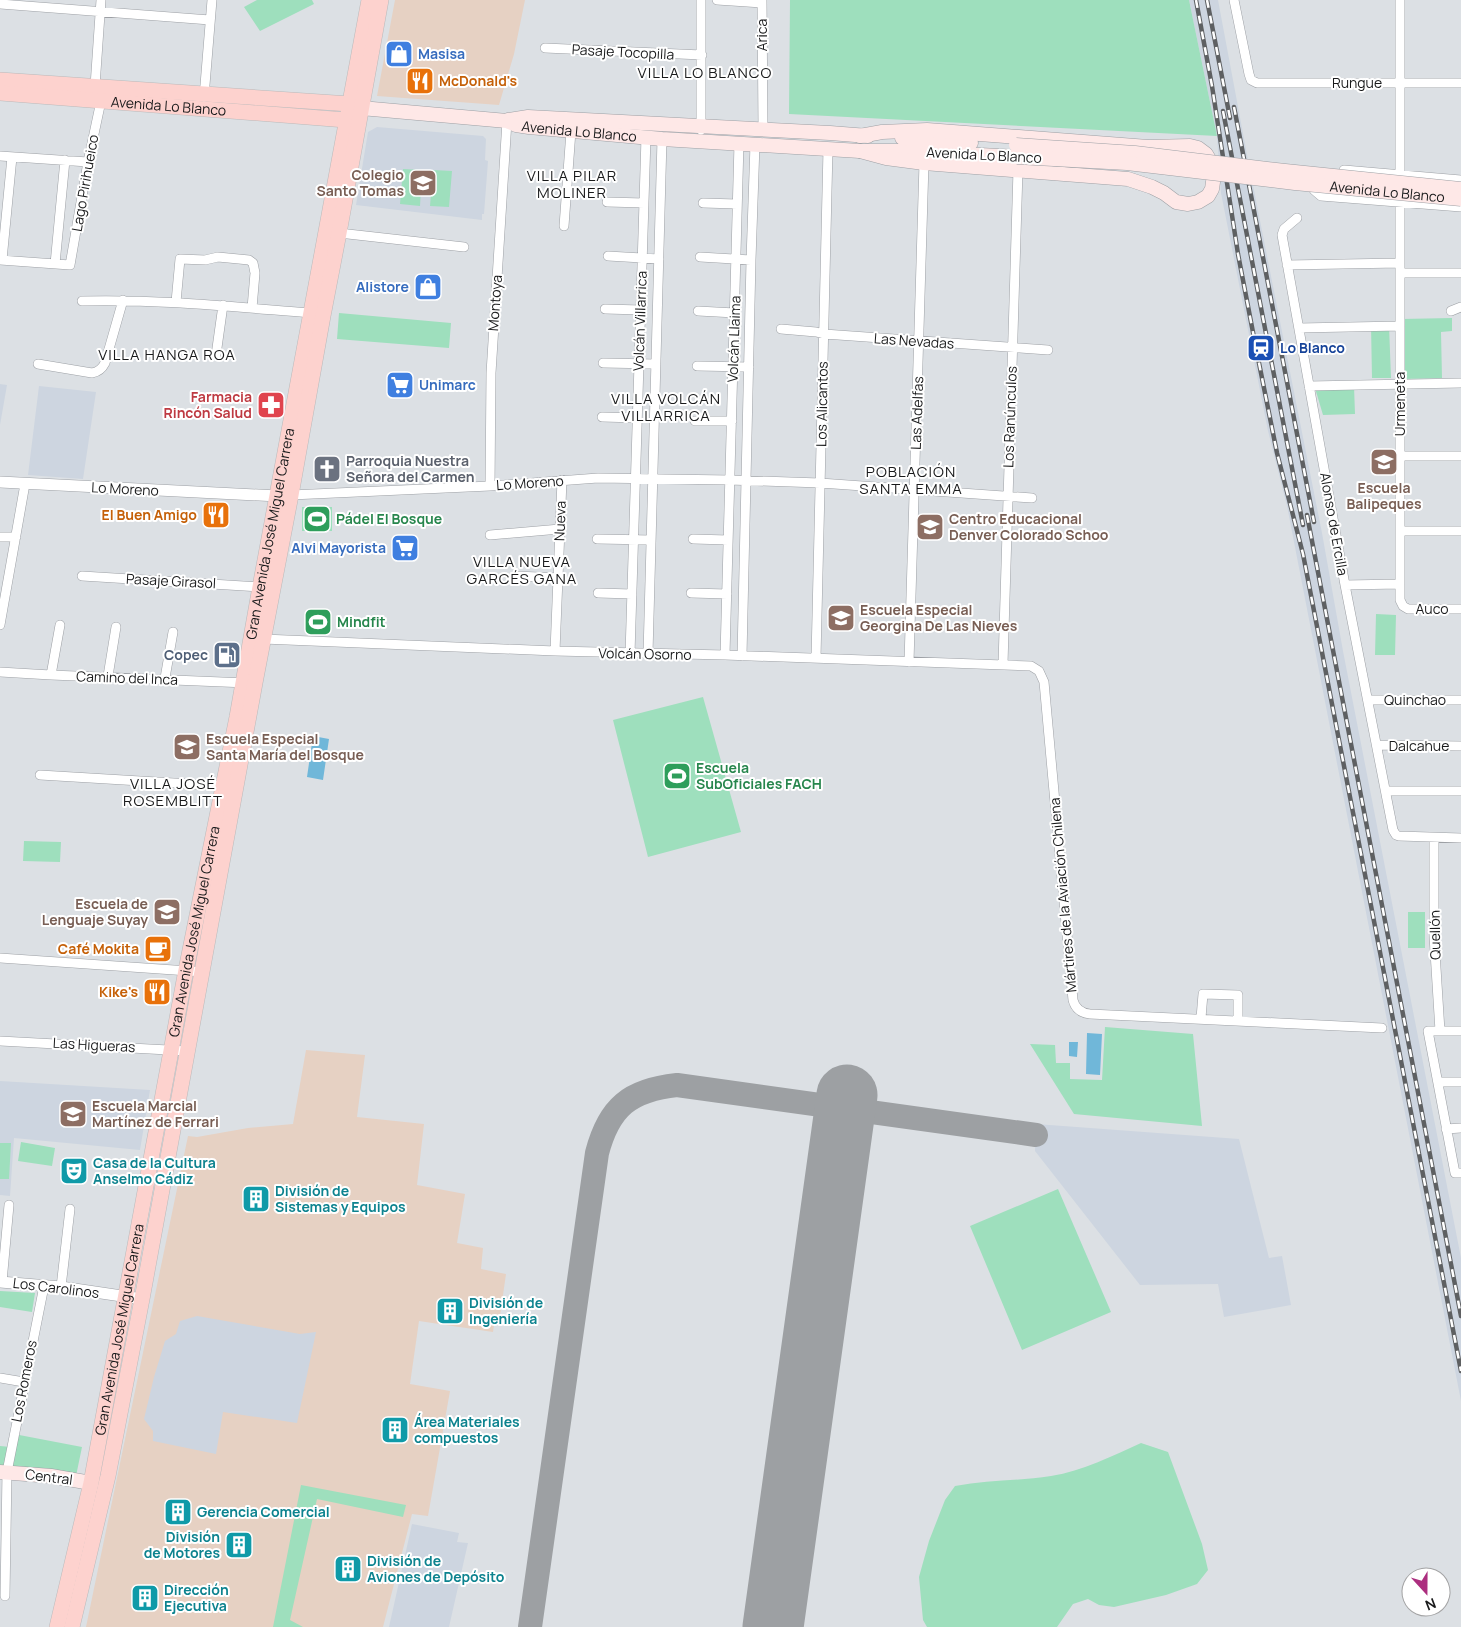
<svg xmlns="http://www.w3.org/2000/svg" width="1461" height="1627" viewBox="0 0 1461 1627" font-family="Manrope,sans-serif">
	<style>
		.industrial { fill: #e6d1c3 }
		.built { fill: #cdd5e0 }
		.green { fill: #9edfbd }
		.water { fill: #70b7d9 }
		.lines { fill: none; stroke-linecap: round; stroke-linejoin: round }
		.taxiway { stroke: #9da0a3; stroke-width: 24 }
		.runway { stroke: #9da0a3; stroke-width: 61 }
		.minor-casing { stroke: #9da0a5; stroke-width: 10 }
		.tertiary-casing { stroke: #9da0a5; stroke-width: 12 }
		.secondary-casing { stroke: #9da0a5; stroke-width: 15 }
		.primary-casing { stroke: #bababb; stroke-width: 16 }
		.minor { stroke: #fff; stroke-width: 9 }
		.tertiary { stroke: #fff; stroke-width: 11 }
		.secondary { stroke: #fee8e7; stroke-width: 14 }
		.primary { stroke: #fdd2ce; stroke-width: 15 }
		.rail-casing { stroke: #5e6062; stroke-width: 4.5 }
		.rail { stroke: #fff; stroke-width: 2.5; stroke-dasharray: 8; stroke-linecap: butt }
		.secondary-bridge-casing { stroke: #9da0a5; stroke-width: 15; stroke-linecap: butt }
		.secondary-bridge { stroke: #fee8e7; stroke-width: 14 }
		.labels { text-anchor: middle; stroke-width: 4; stroke-linejoin: round; paint-order: stroke }
		.street-label { font-size: 14px; fill: #191a1b; stroke: #fff }
		.shop-label { font-size: 14px; font-weight: bold; fill: #366cbe; stroke: #fff; text-anchor: start }
		.food-label { font-size: 14px; font-weight: bold; fill: #c56008; stroke: #fff; text-anchor: end }
		.education-label { font-size: 14px; font-weight: bold; fill: #785e54; stroke: #fff; text-anchor: start }
		.transit-label { font-size: 14px; font-weight: bold; fill: #164399; stroke: #fff; text-anchor: start }
		.health-label { font-size: 14px; font-weight: bold; fill: #be3a42; stroke: #fff; text-anchor: end }
		.worship-label { font-size: 14px; font-weight: bold; fill: #5b616d; stroke: #fff; text-anchor: start }
		.leisure-label { font-size: 14px; font-weight: bold; fill: #27864d; stroke: #fff; text-anchor: start }
		.service-label { font-size: 14px; font-weight: bold; fill: #4e5e75; stroke: #fff; text-anchor: end }
		.culture-label { font-size: 14px; font-weight: bold; fill: #0d838f; stroke: #fff; text-anchor: start }
		.neighbourhood-label { font-size: 15px; letter-spacing: 1px; fill: #191a1b; stroke: #fff }
	</style>
	<rect width="100%" height="100%" fill="#dce0e4"/>
	<path class="industrial" d="M395 0H525L514 54 499 105 377 96Z
		M306 1050 365 1055 357 1117 424 1124 417 1185 465 1194 457 1243 483 1248 481 1269 506 1274 499 1323 494 1325 493 1332 419 1321 410 1384 450 1391 428 1516 412 1514 383 1627H86L188 1136 197 1137 248 1128 293 1124Z"/>
	<path class="built" d="M1189 0H1218L1248 160 1322 533 1343 651 1461 1258V1401L1287 506 1268 431 1221 193 1217 136Z
		M377 127 483 136 486 139 485 160 488 161 484 214H482V220L356 205 368 132Z
		M0 384 7 385 0 425Z
		M39 386 96 392 83 479 28 475Z
		M0 1081 150 1090 140 1150 14 1138 10 1196 0 1195Z
		M1036 1124 1239 1139 1269 1258 1282 1256 1291 1305 1224 1317 1218 1284 1140 1285 1035 1151Z
		M197 1316 300 1334 316 1332 297 1423 223 1412 216 1454 153 1441V1431L144 1419 154 1377 165 1341 176 1334 180 1321Z
		M412 1524 459 1533 457 1542 468 1543 449 1627H389Z"/>
	<path class="green" d="M257 0H312L314 4 260 31 244 7Z
		M790 0H1189L1217 136 789 114Z
		M403 169 422 170 420 206 400 204Z
		M433 170 452 171 449 207 430 206Z
		M339 313 451 323 449 348 337 339Z
		M1452 318V331L1441 332 1442 378 1403 379 1401 319Z
		M1371 325H1389L1391 378H1372Z
		M1354 386 1355 414 1323 415 1315 388Z
		M302 507H332V531H302Z
		M1376 614 1396 615 1395 655H1375Z
		M703 697 741 832 648 857 613 720Z
		M24 841 61 842 60 862 23 861Z
		M1408 912H1425V948H1408Z
		M1105 1027 1193 1034 1202 1126 1074 1114 1030 1044 1055 1045 1056 1063H1070V1079L1102 1080Z
		M21 1142 55 1148 52 1166 18 1161Z
		M0 1143H11L9 1179H0Z
		M1058 1189 1111 1312 1022 1350 970 1226Z
		M0 1291 35 1293 32 1312 0 1307Z
		M14 1434 82 1447 76 1476 0 1465V1446L11 1447Z
		M1141 1443 1168 1452 1202 1544 1208 1570 1197 1584 1166 1595 1114 1607 1099 1605 1088 1599 1073 1604 1057 1627H927L923 1620 919 1577 929 1541 945 1500 955 1486C987 1480 1019 1481 1051 1476 1083 1471 1112 1456 1141 1443Z
		M301 1485 406 1505 403 1517 317 1499 290 1620 303 1627H273Z"/>
	<path class="water" d="M313 736 329 739 323 780 307 777Z
		M1087 1033 1102 1034 1100 1075 1086 1074Z
		M1069 1042H1078L1077 1057 1069 1056Z"/>
	<g class="lines">
		<path class="taxiway" d="M530 1627 597 1153C609 1107 630 1090 677 1085L1036 1135"/>
		<path class="runway" d="M773 1627 847 1095"/>
		<defs>
			<path id="minor" d="M717 0 762 3
				M762 0 763 129
				M1234 0 1249 74 1251 80 1257 83H1461
				M0 4 210 20
				M545 48 702 55
				M95 86 101 0
				M204 97 212 0
				M701 130V0
				M0 156 88 162
				M1344 170 1461 180
				M1400 175V0
				M1311 181 1314 190 1321 196 1461 207
				M607 202 644 203
				M703 203 737 204
				M1400 203V600L1403 606 1408 609H1461
				M1297 218 1284 229 1282 235 1345 585 1393 830 1396 835 1399 836 1461 838
				M564 226 571 131
				M339 233 464 247
				M608 256 659 259
				M700 257 751 260
				M0 260 70 265 88 162 101 101
				M2 260 12 157
				M55 264 65 160
				M1287 265 1400 263
				M1400 273H1461
				M82 301C158 299 234 307 310 313
				M176 302 180 259 205 260 218 257 249 260 253 263 255 273 252 308
				M605 309 641 310
				M698 311 735 313
				M1451 311 1461 307
				M1299 328 1400 326
				M781 329 816 332 824 334 1048 350
				M216 355 223 305
				M603 363 656 364
				M38 364 92 373C98 372 102 369 105 363L123 300
				M697 366 749 367
				M1309 386 1461 383
				M602 417 637 418
				M695 421H732
				M1400 456H1461
				M490 486 491 373 507 121
				M291 495 490 486 598 478 730 480 820 483 1032 498
				M1400 531H1461
				M490 535 560 529
				M0 537H16
				M597 539 651 540
				M693 539 728 540
				M82 576 260 587
				M517 576 558 578
				M1345 585 1400 584
				M598 593 632 594
				M691 593 727 594
				M0 625 25 484
				M263 639 555 651 725 655 1031 666 1039 671 1044 682 1073 1000C1075 1008 1081 1013 1090 1014L1382 1028
				M555 651 562 480
				M630 654 646 137
				M648 654 662 139
				M725 655 739 143
				M742 656 751 260 755 144
				M816 658 828 149
				M909 662 924 163
				M1003 664 1018 170
				M0 672 51 675 247 683
				M51 675 60 625
				M108 676 116 627
				M165 678 173 632
				M1369 700H1461
				M1378 745 1461 746
				M40 775 224 786
				M1386 791H1461
				M1434 838V936L1440 1031
				M0 958 203 972
				M1201 1018 1203 994 1238 995V1020
				M1461 1031H1428L1455 1173H1461
				M0 1041 187 1051
				M1438 1082H1461
				M1446 1129 1461 1128
				M2 1282 9 1205
				M61 1287 70 1209
				M0 1378 24 1382
				M5 1596 7 1472 44 1286"/>
			<path id="tertiary" d="M0 482 278 496 284 495
				M0 1282 61 1287 142 1299"/>
			<g id="secondary">
				<path id="s1" d="M361 108 507 121 516 125 529 127 662 139 860 151H906L1017 157"/>
				<path d="M508 120 528 117 830 133 868 136"/>
				<path d="M902 138 971 143"/>
				<path d="M860 151 886 158 924 163 1128 179 1152 187 1164 193 1176 202 1188 204 1198 202 1208 196 1212 189 1214 175 1212 164 1206 154 1198 148 1190 146 1148 147 927 130 882 132 860 136"/>
				<path d="M0 1472 51 1476 91 1483"/>
			</g>
			<g id="primary">
				<path d="M0 80 350 104 360 107"/>
				<path id="s2" d="M0 93 346 120 353 115"/>
				<path id="s3" d="M57 1627 91 1483 186 970 237 717 260 587 369 0"/>
				<path d="M72 1627 108 1476 142 1299 255 683 291 495 323 316 339 233 381 0"/>
			</g>
		</defs>
		<use href="#minor" class="minor-casing"/>
		<use href="#tertiary" class="tertiary-casing"/>
		<use href="#secondary" class="secondary-casing"/>
		<use href="#primary" class="primary-casing"/>
		<use href="#minor" class="minor"/>
		<use href="#tertiary" class="tertiary"/>
		<use href="#secondary" class="secondary"/>
		<use href="#primary" class="primary"/>
		<defs>
			<path id="rail" d="M1196 0 1212 86 1238 254 1256 348 1277 453 1303 554 1461 1371
				M1207 0 1230 118
				M1234 107 1314 522
				M1223 111 1303 525
				M1307 515 1461 1316"/>
		</defs>
		<use href="#rail" class="rail-casing"/>
		<use href="#rail" class="rail"/>
		<defs>
			<g id="secondary-bridge">
				<path d="M1016 145 1135 153 1285 171 1461 189"/>
				<path id="s4" d="M1017 157 1127 163 1295 183 1461 199"/>
			</g>
		</defs>
		<use href="#secondary-bridge" class="secondary-bridge-casing"/>
		<use href="#secondary-bridge" class="secondary-bridge"/>
	</g>
	<defs>
		<symbol id="shop-square" viewBox="-11 -11 22 22"><rect x="-9" y="-9" width="18" height="18" rx="4" fill="#3f7fe0" stroke="#fff"/><path d="M-5-2.5h2.3a2.7 3.5 0 0 1 5.4 0H5L5.5 6h-11ZM-1.5-2.5h3a1.5 2.3 0 0 0-3 0Z" fill="#fff"/></symbol>
		<symbol id="restaurant-square" viewBox="-11 -11 22 22"><rect x="-9" y="-9" width="18" height="18" rx="4" fill="#e8710a" stroke="#fff"/><path d="M-5-6h1v4h1v-4h1v4h1v-4h1v5L-1.5 .5V6h-2V.5L-5-1ZM5-6V6H3V1.5H1.5Q1.5-4 5-6Z" fill="#fff"/></symbol>
		<symbol id="school-square" viewBox="-11 -11 22 22"><rect x="-9" y="-9" width="18" height="18" rx="4" fill="#8d6e63" stroke="#fff"/><path d="M0-5L7-2L0 1L-7-2ZM-4 1L0 2.5L4 1V4Q0 6-4 4Z" fill="#fff"/></symbol>
		<symbol id="station-square" viewBox="-11 -11 22 22"><rect x="-9" y="-9" width="18" height="18" rx="4" fill="#1a4fb4" stroke="#fff"/><path d="M-3-6H3Q5-6 5-4V2Q5 4 3 4L4.5 6H3L1.5 4h-3L-3 6H-4.5L-3 4Q-5 4-5 2V-4Q-5-6-3-6ZM-3.5-4v3h7v-3ZM-3.5 1v1.5H-2V1ZM2 1v1.5H3.5V1Z" fill="#fff"/></symbol>
		<symbol id="supermarket-square" viewBox="-11 -11 22 22"><rect x="-9" y="-9" width="18" height="18" rx="4" fill="#3f7fe0" stroke="#fff"/><path d="M-6-5.5h2.5l.6 2H6L4.5 2H-2.5L-4.4-4H-6ZM-1.5 3.2a1.3 1.3 0 1 0 .1 0ZM3 3.2a1.3 1.3 0 1 0 .1 0Z" fill="#fff"/></symbol>
		<symbol id="pharmacy-square" viewBox="-11 -11 22 22"><rect x="-9" y="-9" width="18" height="18" rx="4" fill="#e0444e" stroke="#fff"/><path d="M-2-6h4v4h4v4h-4v4h-4v-4h-4v-4h4Z" fill="#fff"/></symbol>
		<symbol id="church-square" viewBox="-11 -11 22 22"><rect x="-9" y="-9" width="18" height="18" rx="4" fill="#6b7280" stroke="#fff"/><path d="M-1.2-6h2.4v3.5h3.3v2.4h-3.3V6h-2.4V-.1h-3.3v-2.4h3.3Z" fill="#fff"/></symbol>
		<symbol id="stadium-square" viewBox="-11 -11 22 22"><rect x="-9" y="-9" width="18" height="18" rx="4" fill="#2e9e5b" stroke="#fff"/><path d="M0-5a6.5 5 0 1 0 0 10a6.5 5 0 1 0 0-10ZM-3.5-1.8h7v3.6h-7Z" fill="#fff"/></symbol>
		<symbol id="fuel-square" viewBox="-11 -11 22 22"><rect x="-9" y="-9" width="18" height="18" rx="4" fill="#5c6f8a" stroke="#fff"/><path d="M-5.5-6h7V0h2V4h1.3V-2.5L3-4.5l.8-.8L6-3V5H2.5V1h-1V6h-7ZM-4.2-4.7v3.2H.2V-4.7Z" fill="#fff"/></symbol>
		<symbol id="cafe-square" viewBox="-11 -11 22 22"><rect x="-9" y="-9" width="18" height="18" rx="4" fill="#e8710a" stroke="#fff"/><path d="M-5.5-4.5H6V0H3Q3 3.5 0 3.5H-2.5Q-5.5 3.5-5.5 0ZM3-3.2v2h1.7v-2ZM-6 4.5H4V6H-6Z" fill="#fff"/></symbol>
		<symbol id="theatre-square" viewBox="-11 -11 22 22"><rect x="-9" y="-9" width="18" height="18" rx="4" fill="#0f9aa8" stroke="#fff"/><path d="M-5-5.5Q0-4 5-5.5V0Q5 5 0 6Q-5 5-5 0ZM-3.3-2.5H-1v1.5H-3.3ZM1-2.5H3.3v1.5H1ZM-2.8 1Q0 5.5 2.8 1Z" fill="#fff"/></symbol>
		<symbol id="building-square" viewBox="-11 -11 22 22"><rect x="-9" y="-9" width="18" height="18" rx="4" fill="#0f9aa8" stroke="#fff"/><path d="M-4-6H4V6H1V3H-1V6H-4ZM-2.5-4.3h1.7v1.8h-1.7ZM.8-4.3h1.7v1.8H.8ZM-2.5-1h1.7V.8h-1.7ZM.8-1h1.7V.8H.8Z" fill="#fff"/></symbol>
	</defs>
	<g fill-rule="evenodd">
		<use href="#shop-square" x="383" y="38" width="32" height="32"/>
		<use href="#restaurant-square" x="404" y="65" width="32" height="32"/>
		<use href="#school-square" x="407" y="167" width="32" height="32"/>
		<use href="#shop-square" x="412" y="271" width="32" height="32"/>
		<use href="#station-square" x="1245" y="332" width="32" height="32"/>
		<use href="#supermarket-square" x="384" y="369" width="32" height="32"/>
		<use href="#pharmacy-square" x="255" y="389" width="32" height="32"/>
		<use href="#school-square" x="1368" y="446" width="32" height="32"/>
		<use href="#church-square" x="311" y="453" width="32" height="32"/>
		<use href="#restaurant-square" x="200" y="499" width="32" height="32"/>
		<use href="#stadium-square" x="301" y="503" width="32" height="32"/>
		<use href="#school-square" x="914" y="511" width="32" height="32"/>
		<use href="#supermarket-square" x="389" y="532" width="32" height="32"/>
		<use href="#school-square" x="825" y="602" width="32" height="32"/>
		<use href="#stadium-square" x="302" y="606" width="32" height="32"/>
		<use href="#fuel-square" x="211" y="639" width="32" height="32"/>
		<use href="#school-square" x="171" y="731" width="32" height="32"/>
		<use href="#stadium-square" x="661" y="760" width="32" height="32"/>
		<use href="#school-square" x="151" y="896" width="32" height="32"/>
		<use href="#cafe-square" x="142" y="933" width="32" height="32"/>
		<use href="#restaurant-square" x="141" y="976" width="32" height="32"/>
		<use href="#school-square" x="57" y="1098" width="32" height="32"/>
		<use href="#theatre-square" x="58" y="1155" width="32" height="32"/>
		<use href="#building-square" x="240" y="1183" width="32" height="32"/>
		<use href="#building-square" x="434" y="1295" width="32" height="32"/>
		<use href="#building-square" x="379" y="1414" width="32" height="32"/>
		<use href="#building-square" x="162" y="1496" width="32" height="32"/>
		<use href="#building-square" x="223" y="1529" width="32" height="32"/>
		<use href="#building-square" x="332" y="1553" width="32" height="32"/>
		<use href="#building-square" x="129" y="1582" width="32" height="32"/>
	</g>
	<g class="labels">
		<g class="street-label">
			<text transform="translate(762 35) rotate(-90)" y="5">Arica</text>
			<text transform="translate(623 52) rotate(3)" y="5">Pasaje Tocopilla</text>
			<text x="1357" y="88">Rungue</text>
			<text dy="5" stroke="none"><textPath href="#s2" startOffset="169">Avenida Lo Blanco</textPath></text>
			<text dy="5" stroke="none"><textPath href="#s1" startOffset="220">Avenida Lo Blanco</textPath></text>
			<text transform="translate(984 155) rotate(3)" y="5">Avenida Lo Blanco</text>
			<text transform="translate(85 183) rotate(-80)" y="5">Lago Pirihueico</text>
			<text dy="5" stroke="none"><textPath href="#s4" startOffset="372">Avenida Lo Blanco</textPath></text>
			<text transform="translate(495 303) rotate(-86)" y="5">Montoya</text>
			<text transform="translate(640 321) rotate(-88)" y="5">Volcán Villarrica</text>
			<text transform="translate(734 339) rotate(-88)" y="5">Volcán Llaima</text>
			<text transform="translate(914 341) rotate(4)" y="5">Las Nevadas</text>
			<text transform="translate(822 404) rotate(-89)" y="5">Los Alicantos</text>
			<text transform="translate(1400 404) rotate(-90)" y="5">Urmeneta</text>
			<text transform="translate(917 413) rotate(-88)" y="5">Las Adelfas</text>
			<text transform="translate(1010 417) rotate(-88)" y="5">Los Ranúnculos</text>
			<text transform="translate(530 483) rotate(-4)" y="5">Lo Moreno</text>
			<text transform="translate(125 489) rotate(3)" y="5">Lo Moreno</text>
			<text transform="translate(560 521) rotate(-88)" y="5">Nueva</text>
			<text transform="translate(1334 524) rotate(80)" y="5">Alonso de Ercilla</text>
			<text dy="5" stroke="none"><textPath href="#s3" startOffset="1114">Gran Avenida José Miguel Carrera</textPath></text>
			<text transform="translate(171 581) rotate(3)" y="5">Pasaje Girasol</text>
			<text x="1432" y="614">Auco</text>
			<text transform="translate(645 654) rotate(1)" y="5">Volcán Osorno</text>
			<text transform="translate(127 678) rotate(2)" y="5">Camino del Inca</text>
			<text x="1415" y="705">Quinchao</text>
			<text x="1419" y="751">Dalcahue</text>
			<text transform="translate(1063 895) rotate(-95)" y="5">Mártires de la Aviación Chilena</text>
			<text dy="5" stroke="none"><textPath href="#s3" startOffset="709">Gran Avenida José Miguel Carrera</textPath></text>
			<text transform="translate(1435 935) rotate(-91)" y="5">Quellón</text>
			<text transform="translate(94 1045) rotate(3)" y="5">Las Higueras</text>
			<text transform="translate(56 1288) rotate(7)" y="5">Los Carolinos</text>
			<text dy="5" stroke="none"><textPath href="#s3" startOffset="304">Gran Avenida José Miguel Carrera</textPath></text>
			<text transform="translate(24 1381) rotate(-79)" y="5">Los Romeros</text>
			<text transform="translate(49 1477) rotate(7)" y="5">Central</text>
		</g>
		<g class="shop-label">
			<text x="418" y="59">Masisa</text>
			<text x="409" y="292" text-anchor="end">Alistore</text>
			<text x="419" y="390">Unimarc</text>
			<text x="386" y="553" text-anchor="end">Alvi Mayorista</text>
		</g>
		<g class="food-label">
			<text x="439" y="86" text-anchor="start">McDonald's</text>
			<text x="197" y="520">El Buen Amigo</text>
			<text x="139" y="954">Café Mokita</text>
			<text x="138" y="997">Kike's</text>
		</g>
		<g class="education-label">
			<text x="404" y="180" text-anchor="end">Colegio<tspan x="404" dy="16">Santo Tomas</tspan></text>
			<text x="1384" y="493" text-anchor="middle">Escuela<tspan x="1384" dy="16">Balipeques</tspan></text>
			<text x="949" y="524">Centro Educacional<tspan x="949" dy="16">Denver Colorado Schoo</tspan></text>
			<text x="860" y="615">Escuela Especial<tspan x="860" dy="16">Georgina De Las Nieves</tspan></text>
			<text x="206" y="744">Escuela Especial<tspan x="206" dy="16">Santa María del Bosque</tspan></text>
			<text x="148" y="909" text-anchor="end">Escuela de<tspan x="148" dy="16">Lenguaje Suyay</tspan></text>
			<text x="92" y="1111">Escuela Marcial<tspan x="92" dy="16">Martínez de Ferrari</tspan></text>
		</g>
		<g class="transit-label">
			<text x="1280" y="353">Lo Blanco</text>
		</g>
		<g class="health-label">
			<text x="252" y="402">Farmacia<tspan x="252" dy="16">Rincón Salud</tspan></text>
		</g>
		<g class="worship-label">
			<text x="346" y="466">Parroquia Nuestra<tspan x="346" dy="16">Señora del Carmen</tspan></text>
		</g>
		<g class="leisure-label">
			<text x="336" y="524">Pádel El Bosque</text>
			<text x="337" y="627">Mindfit</text>
			<text x="696" y="773">Escuela<tspan x="696" dy="16">SubOficiales FACH</tspan></text>
		</g>
		<g class="service-label">
			<text x="208" y="660">Copec</text>
		</g>
		<g class="culture-label">
			<text x="93" y="1168">Casa de la Cultura<tspan x="93" dy="16">Anselmo Cádiz</tspan></text>
			<text x="275" y="1196">División de<tspan x="275" dy="16">Sistemas y Equipos</tspan></text>
			<text x="469" y="1308">División de<tspan x="469" dy="16">Ingeniería</tspan></text>
			<text x="414" y="1427">Área Materiales<tspan x="414" dy="16">compuestos</tspan></text>
			<text x="197" y="1517">Gerencia Comercial</text>
			<text x="220" y="1542" text-anchor="end">División<tspan x="220" dy="16">de Motores</tspan></text>
			<text x="367" y="1566">División de<tspan x="367" dy="16">Aviones de Depósito</tspan></text>
			<text x="164" y="1595">Dirección<tspan x="164" dy="16">Ejecutiva</tspan></text>
		</g>
		<g class="neighbourhood-label">
			<text x="705" y="78">VILLA LO BLANCO</text>
			<text x="572" y="181">VILLA PILAR<tspan x="572" dy="17">MOLINER</tspan></text>
			<text x="167" y="360">VILLA HANGA ROA</text>
			<text x="666" y="404">VILLA VOLCÁN<tspan x="666" dy="17">VILLARRICA</tspan></text>
			<text x="911" y="477">POBLACIÓN<tspan x="911" dy="17">SANTA EMMA</tspan></text>
			<text x="522" y="567">VILLA NUEVA<tspan x="522" dy="17">GARCÉS GANA</tspan></text>
			<text x="173" y="789">VILLA JOSÉ<tspan x="173" dy="17">ROSEMBLITT</tspan></text>
		</g>
	</g>
	<g transform="translate(1426 1592) rotate(159)"><circle r="24" fill="#ffffff" stroke="#a3a3a4"/>
	<path d="M0-4L9 19L0 12L-9 19Z" fill="#ac2e7f"/>
	<text y="-8" font-size="14" font-weight="bold" text-anchor="middle" fill="#191a1b">N</text>
	</g>
</svg>
